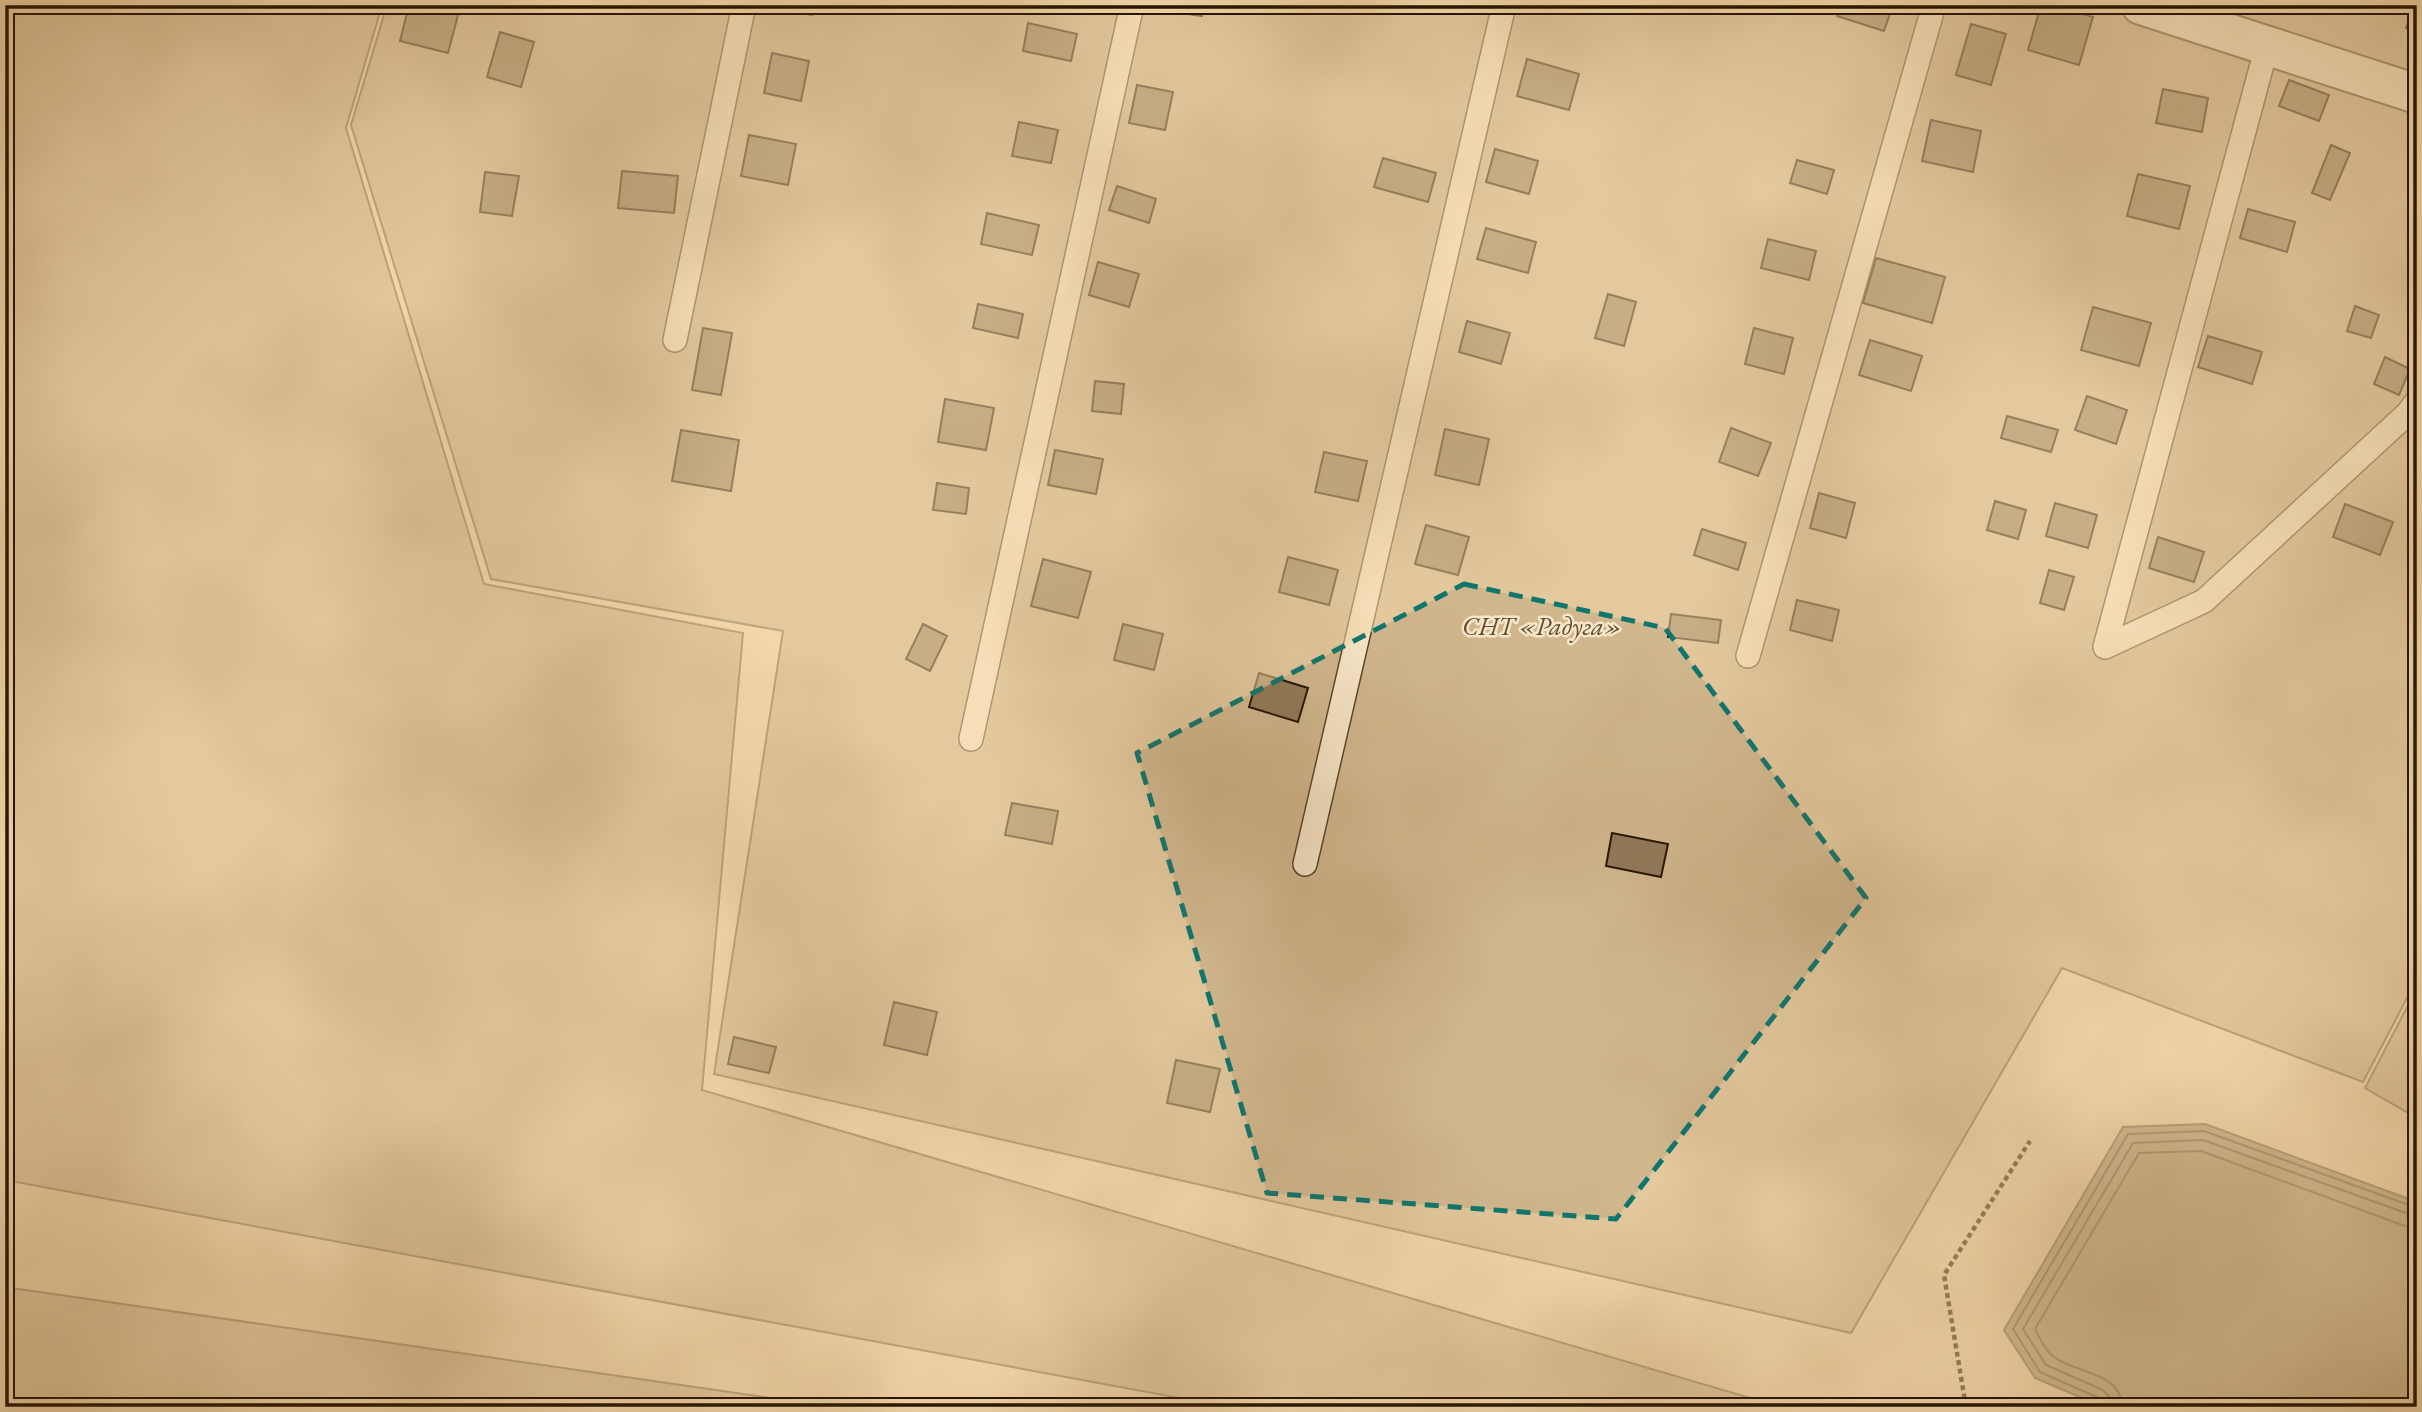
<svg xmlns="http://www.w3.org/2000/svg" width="2422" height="1412" viewBox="0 0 2422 1412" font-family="'EB Garamond',serif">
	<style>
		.green { fill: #d1b78e; stroke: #7b6647; stroke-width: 2 }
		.water { fill: #ae9571; stroke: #776144; stroke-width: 2 }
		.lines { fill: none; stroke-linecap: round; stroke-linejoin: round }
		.shore { stroke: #6a5438; stroke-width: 2 }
		.building { fill: #917a59; stroke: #251400; stroke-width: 2 }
		.service-casing { stroke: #59452b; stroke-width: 26 }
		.minor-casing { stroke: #59452b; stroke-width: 42 }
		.path { stroke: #251400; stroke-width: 4.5; stroke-dasharray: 5 3.5; stroke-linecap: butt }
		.service { stroke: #f8e6c8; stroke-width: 23 }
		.minor { stroke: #f8e6c8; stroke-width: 38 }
		.marked { fill: none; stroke: #0f766e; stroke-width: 5; stroke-dasharray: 14 9; stroke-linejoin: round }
		.labels { text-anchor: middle; stroke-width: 5; stroke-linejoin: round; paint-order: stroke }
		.park-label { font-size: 26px; font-style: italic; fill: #614d32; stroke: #f8e6c8 }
	</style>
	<rect width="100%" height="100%" fill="#f4d8ab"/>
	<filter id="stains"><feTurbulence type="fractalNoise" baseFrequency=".00286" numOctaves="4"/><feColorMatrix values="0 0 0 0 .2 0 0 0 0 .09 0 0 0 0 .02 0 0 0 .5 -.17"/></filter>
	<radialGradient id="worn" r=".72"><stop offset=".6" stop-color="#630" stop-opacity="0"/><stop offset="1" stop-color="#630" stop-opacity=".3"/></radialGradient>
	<path class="green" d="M5 5H382L346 128 484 584 743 633 702 1090 1781 1407H1228L5 1180Z
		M387 5H2417V979L2363 1082 2062 968 1851 1333 714 1074 783 631 491 579 351 125Z
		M2417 988V1118L2365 1088Z
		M5 1287 833 1407H5Z"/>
	<path class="water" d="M2205 1124 2417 1202V1407H2103L2035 1378 2004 1330 2123 1127Z"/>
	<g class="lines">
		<path class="shore" d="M2103 1407 2099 1398 2040 1372 2013 1329 2128 1134 2204 1131 2417 1208
			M2112 1407 2110 1398 2103 1390 2046 1365 2023 1329 2133 1143 2203 1140 2417 1217
			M2122 1407C2121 1371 2076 1374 2054 1357 2046 1352 2039 1337 2035 1329L2139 1153 2201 1151 2405 1226 2417 1228"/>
	</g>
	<path class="building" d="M409 5H437L459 11 448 53 400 41Z
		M778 5H814L812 15 777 7Z
		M1168 5H1203L1202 16 1167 11Z
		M1552 5H1587L1584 14Z
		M1840 5H1893L1884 31 1837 16Z
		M2041 5H2052L2093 17 2079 65 2028 50Z
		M2414 5H2417V32L2406 28Z
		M1028 23 1077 34 1071 61 1023 51Z
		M1971 24 2006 34 1991 85 1956 75Z
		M500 32 534 42 521 87 487 77Z
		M772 53 809 61 801 101 764 93Z
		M1527 59 1579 74 1569 110 1517 96Z
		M2289 80 2329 95 2319 121 2279 106Z
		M1137 85 1173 92 1165 130 1129 123Z
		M2163 89 2208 98 2202 132 2156 123Z
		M1931 120 1981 131 1973 172 1922 161Z
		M1019 122 1058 130 1051 163 1012 156Z
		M749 135 796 144 788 185 741 176Z
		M2331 145 2350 153 2330 200 2312 193Z
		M1495 149 1538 161 1529 194 1486 182Z
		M1383 158 1436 173 1428 202 1374 187Z
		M1797 160 1834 170 1827 194 1790 183Z
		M622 171 678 176 674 213 618 208Z
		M485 172 519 176 512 216 480 212Z
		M2138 174 2190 186 2179 229 2127 216Z
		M1117 186 1156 199 1149 223 1109 210Z
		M2248 209 2295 222 2287 252 2240 238Z
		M987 213 1039 225 1032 255 981 244Z
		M1486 228 1536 242 1528 273 1477 259Z
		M1768 239 1816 251 1809 280 1761 268Z
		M1876 258 1945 277 1932 323 1863 303Z
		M1098 262 1139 274 1129 307 1089 295Z
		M1608 294 1636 302 1624 346 1595 338Z
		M978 304 1023 314 1018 338 973 328Z
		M2355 306 2379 315 2371 338 2347 331Z
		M2093 307 2151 323 2139 366 2081 350Z
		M1467 321 1510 333 1501 364 1459 352Z
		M703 328 732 333 721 395 692 390Z
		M1754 328 1793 338 1784 374 1745 364Z
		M2208 336 2262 352 2252 384 2198 367Z
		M1870 340 1922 356 1911 391 1859 375Z
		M2385 357 2410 369 2399 395 2374 384Z
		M1095 381 1124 384 1121 414 1092 411Z
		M2087 396 2127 410 2116 444 2075 430Z
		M945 399 994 408 986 450 938 442Z
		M2007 416 2058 430 2051 452 2001 438Z
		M1731 428 1771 443 1758 476 1719 462Z
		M1445 429 1489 439 1479 485 1435 475Z
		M681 430 739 440 731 491 672 481Z
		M1055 450 1103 459 1096 494 1048 485Z
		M1324 452 1367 461 1358 501 1315 492Z
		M937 483 969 488 966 514 933 510Z
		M1819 493 1855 503 1846 538 1810 528Z
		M1995 501 2026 510 2018 539 1987 530Z
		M2055 503 2097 515 2088 548 2046 536Z
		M2345 504 2393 522 2380 555 2333 537Z
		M1426 525 1469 537 1458 575 1415 564Z
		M1702 529 1746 543 1738 570 1694 555Z
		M2158 537 2204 552 2194 582 2149 568Z
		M1288 557 1338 570 1329 605 1279 592Z
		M1043 559 1091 572 1078 618 1031 606Z
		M2049 570 2074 577 2064 610 2040 603Z
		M1797 600 1839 610 1832 641 1790 630Z
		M1671 614 1721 620 1718 643 1668 637Z
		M923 624 947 636 930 671 906 659Z
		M1123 624 1163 634 1154 670 1114 660Z
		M1259 673 1308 688 1298 722 1249 707Z
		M1012 803 1058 811 1052 844 1005 835Z
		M1612 833 1668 844 1661 877 1606 866Z
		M894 1002 937 1012 927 1055 884 1045Z
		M734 1037 776 1047 769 1073 728 1064Z
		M1176 1060 1220 1069 1210 1112 1167 1103Z"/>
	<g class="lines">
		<defs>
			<path id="service" d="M675 340 744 5
				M2105 647 2267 46
				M2105 647 2204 601 2408 413 2417 401
				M1748 656 1934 5
				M971 739 1132 5
				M1305 864 1504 5"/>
			<path id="minor" d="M2141 5 2417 94"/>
		</defs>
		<use href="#service" class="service-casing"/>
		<use href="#minor" class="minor-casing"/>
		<path class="path" d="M1966 1407 1944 1275 2030 1141"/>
		<use href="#service" class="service"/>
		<use href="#minor" class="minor"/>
	</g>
	<path d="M0 0H2422V1412H0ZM1464 584 1665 628 1866 898 1616 1219 1267 1193 1137 753Z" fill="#f4d8ab" fill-opacity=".55" fill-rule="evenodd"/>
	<path class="marked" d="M1464 584 1665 628 1866 898 1616 1219 1267 1193 1137 753Z"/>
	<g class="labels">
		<g class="park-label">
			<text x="1542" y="635">СНТ «Радуга»</text>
		</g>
	</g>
	<rect width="2422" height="1412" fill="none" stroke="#f4d8ab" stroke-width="28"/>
	<rect x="7" y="7" width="2408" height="1398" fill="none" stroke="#251400" stroke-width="3.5"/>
	<rect x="14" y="14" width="2394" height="1384" fill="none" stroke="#251400" stroke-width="2"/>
	<rect width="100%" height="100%" filter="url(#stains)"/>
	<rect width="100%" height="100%" fill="url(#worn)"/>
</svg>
